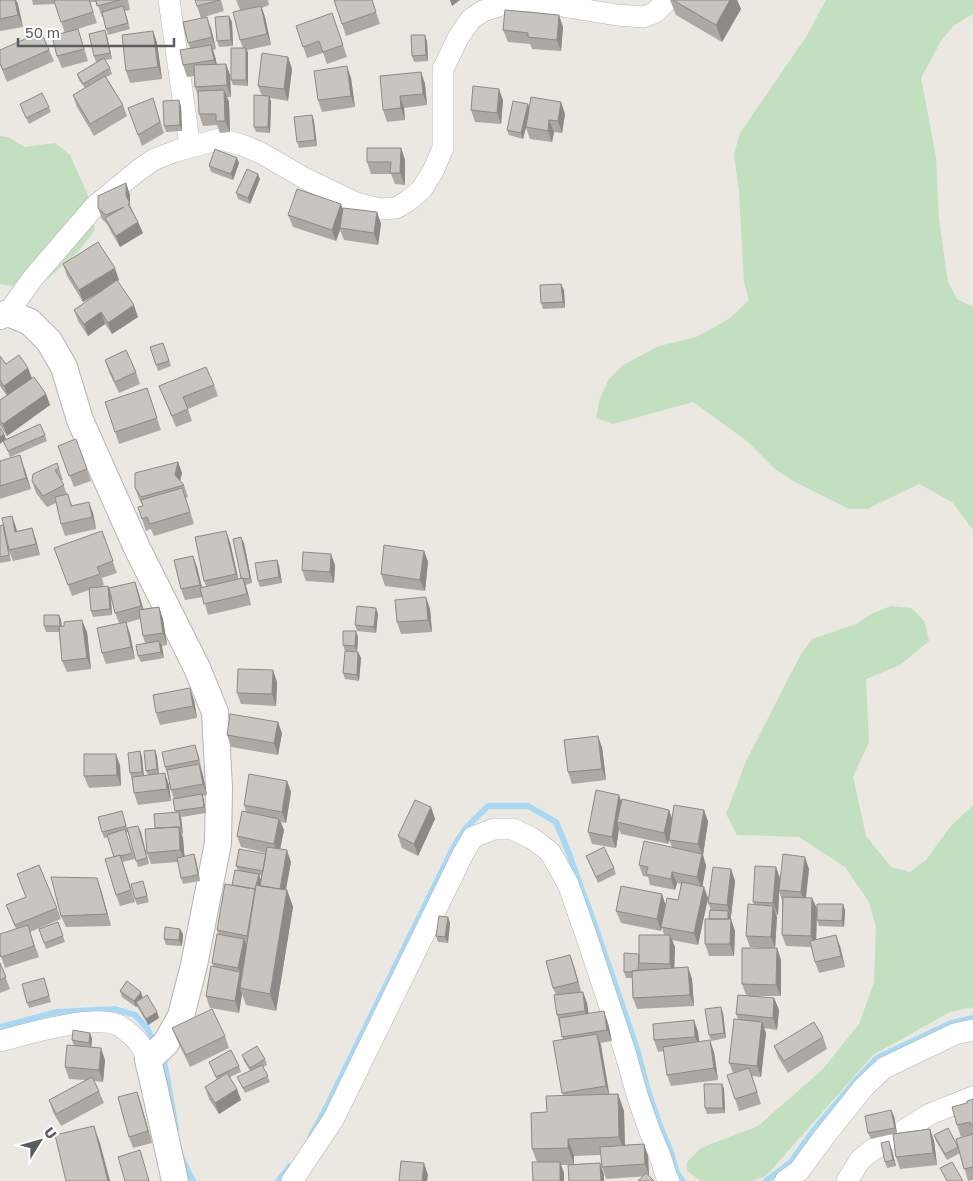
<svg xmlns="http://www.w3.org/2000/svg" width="973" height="1181" viewBox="0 0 973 1181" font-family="'Golos Text',sans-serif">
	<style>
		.green { fill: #c2e0c0 }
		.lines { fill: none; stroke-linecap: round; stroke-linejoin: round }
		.stream { stroke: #a7d9f4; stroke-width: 6 }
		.minor-casing { stroke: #b1b4b7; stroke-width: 22 }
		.tertiary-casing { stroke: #b1b4b7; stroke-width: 28 }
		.minor { stroke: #fff; stroke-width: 21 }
		.tertiary { stroke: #fff; stroke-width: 26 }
		.wall { fill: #aca9a5; fill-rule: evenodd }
		.shaded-wall { fill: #8c8a86 }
		.building { fill: #c8c5c0; stroke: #8c8a86 }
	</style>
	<rect width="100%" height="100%" fill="#ebe8e1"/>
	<path class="green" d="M826 0H973V14L953 26 941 41 921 78 936 157 939 220 948 282 957 299 973 307V530L952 502 919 484 867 509H849L793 481 775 469 747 441 693 402 613 424 596 418 600 398 609 379 623 365 659 346 696 337 713 328 730 318 749 300 744 282 739 192 734 154 740 133 806 37Z
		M0 136 8 137 25 147 55 143 70 155 87 193 95 230 78 252 35 290 0 284Z
		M891 606 912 608 925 622 929 641 900 665 866 679 869 742 853 777 866 836 891 867 910 872 926 860 950 827 973 805V1007L950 1012 873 1055 766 1176 752 1181H701L687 1171V1162L701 1148 758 1126 822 1070 859 1024 874 983 876 927 869 902 845 867 799 837 737 835 726 814 746 761 801 654 812 639 856 624 871 614Z"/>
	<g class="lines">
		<path class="stream" d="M0 1027 57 1012 115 1009 135 1015 147 1028 155 1044
			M161 1055 164 1061 176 1129
			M311 1135 323 1114 453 848 466 828 488 806H528L556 822 568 851 597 931 637 1049 649 1094 661 1128 671 1152 677 1173 683 1181
			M182 1158 193 1181
			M278 1181 290 1166
			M766 1181 790 1163 814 1130 856 1080 877 1058 951 1023 973 1018"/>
		<defs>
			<path id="minor" d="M169 0 190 147
				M8 313 33 278 95 206 140 169 155 159 176 151 220 139 242 145 261 153 306 179 356 203 379 209 396 208 408 201 422 189 433 171 443 148V69L458 38 471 19 483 11 514 1H531L617 15 643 17 654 13 668 0
				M0 1041C28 1034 92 1014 118 1025 123 1027 135 1038 139 1043 143 1048 145 1055 148 1060
				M292 1181 333 1120 463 854 473 837 494 829H513L533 839 550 852 568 884 586 935 625 1052 638 1098 650 1132 660 1156 667 1178 669 1181
				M785 1181 799 1171 824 1137 864 1087 884 1068 955 1034 973 1030
				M847 1181 860 1160 871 1151 930 1114 973 1097"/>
			<path id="tertiary" d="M0 316 8 313 30 322 49 341 64 367 80 420 137 548 197 668 215 712 219 788 218 843 194 965 181 1016 166 1043 148 1060 153 1081 175 1181"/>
		</defs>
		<use href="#minor" class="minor-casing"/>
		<use href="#tertiary" class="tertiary-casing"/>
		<use href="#minor" class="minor"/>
		<use href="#tertiary" class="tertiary"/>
	</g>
	<path class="wall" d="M0 0H16L23 27 0 31Z
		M32 0H96V2H90L97 23 78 29 82 41 88 61 62 68 57 56 65 33 55 4 33 5Z
		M96 0H128L130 10 125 11 130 29 108 35 103 17H102Z
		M221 0 224 11 201 18 197 6Z
		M236 0H268L269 5 262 8 265 17 271 45 247 50 248 53V86L233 85 231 80 243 48 240 40V10Z
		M334 0H372L380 24 346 36Z
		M670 0H737L741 9 722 42 676 15Z
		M332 13 347 57 327 64 323 53 307 58 296 26Z
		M229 16 232 22 233 46 219 47 217 41Z
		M563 27 561 51 532 49 530 44 508 42 503 30Z
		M211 28 216 49 213 50 217 64H226L230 75 231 97H227L229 102 230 132 220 133 217 125 203 126 199 114 198 96 195 87 194 76 187 77 183 65 190 48 188 43Z
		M153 31 157 43 162 79 130 83 126 71Z
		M107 36 112 59 105 60 110 68 112 74 106 77 123 105 127 116 94 136 77 107 73 95 85 88 79 80 77 74 99 61 96 62 94 56Z
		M427 41 428 61 414 62 412 56Z
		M0 50H49L54 61 7 82 0 65Z
		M288 57 292 69 288 101 270 98 271 102 270 133 256 132 254 127 262 96 258 86Z
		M421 72 425 84 427 105 404 108 405 120 387 122 383 110Z
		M351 78 355 107 322 112 318 100Z
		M153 98 164 133 142 146 128 108Z
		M503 100 501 124 475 122 471 110Z
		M20 104 49 107 51 112 29 124Z
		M181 106 182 131 166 132 164 126Z
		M529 107 565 114 562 133 554 132 552 142 530 139 526 128 523 139 509 135 507 130Z
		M312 115 314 121 317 146 299 148 297 142Z
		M401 148 405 160V185L395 184 391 174H371L367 162Z
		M237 158 239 163 233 180 211 172 209 166Z
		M260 179 250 204 238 199 236 193Z
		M126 183 130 195V205L143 233 120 247 110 230 107 224 102 219 98 208Z
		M341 204 342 208 377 212 381 224 378 245 344 240 340 230 336 241 293 227 288 215Z
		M63 264 119 280 117 281 138 317 112 334 105 324 88 336 78 321 74 310 107 287 83 302 67 276Z
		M564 290 565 308 543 309 541 303Z
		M163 343 171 366 158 371 150 347Z
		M0 356 6 364 28 368 32 378 46 394 50 405 7 436 0 426V400L7 396 0 386Z
		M105 360 136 372 140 384 119 393 109 372Z
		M214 385 218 396 188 409 192 421 176 427 159 386Z
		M147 388 161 430 119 444 105 402Z
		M4 434 6 439 45 435 47 441 10 457 4 441Z
		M58 446 87 469 91 481 74 487Z
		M0 461 24 467 31 489 0 499Z
		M178 462 182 473 180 481 184 485 188 497 186 498 194 524 154 536 151 529 146 531 142 519 143 506 139 499 135 488Z
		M59 468 63 480H61L72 505 93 513 96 529 65 536 61 524 56 503 47 507 36 493 32 481Z
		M12 516 17 531 32 528 36 540 40 555 13 561 9 550 11 561 0 563V526L3 525 5 531Z
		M102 531 117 573 102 578 104 585 100 587 108 586 109 588 135 582 139 594 143 609 159 607 163 619 167 645 161 646 164 658 141 662 138 656 145 643 143 636 140 619 126 623 130 634 135 659 106 664 102 653 119 623 115 613 111 595 112 615 93 617 91 611 89 590 72 596 68 585Z
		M230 542 238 579 241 578 244 543 252 583 245 585 251 605 208 615 203 597 185 600 181 589 193 556 197 567 202 587 206 586 204 581Z
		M424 551 428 562 425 591 385 586 381 574Z
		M277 560 279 566 282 583 260 587 258 581Z
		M335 565 334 583 306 581 302 570Z
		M430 609 432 632 401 634 397 622Z
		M378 614 376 633 357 631 355 625Z
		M59 615 61 620 62 626 87 632 91 669 67 672 62 661 59 632H46L44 626Z
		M358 637 357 652 345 651 343 645Z
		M358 652 361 658 359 681 345 679 343 673Z
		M277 682 276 706 241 704 237 693Z
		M194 700 197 718 160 725 156 713Z
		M282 733 278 755 231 747 227 735Z
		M195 745 199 757 207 795 203 796 206 813 181 817 183 834H182L183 838 184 856 196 860 200 881 183 884 181 878 178 862 151 864 147 853 155 828 176 813 173 799H174L171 790 168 775 165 767Z
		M602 747 606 780 572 784 568 772Z
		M155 750 157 756 159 774 169 785 171 801 138 805 134 793 132 779 130 773 140 751 142 757 144 776 148 775 146 771Z
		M120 765 121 786 89 788 84 776Z
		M287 781 291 792 286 823 281 822 284 830 280 849 291 862 286 890H287L293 907 276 1011 246 1005 242 994 239 1013 210 1008 206 996 213 966 212 963 218 934 217 930 232 885 238 870 236 866 266 855V853L241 847 237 836 246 812 244 805ZM259 875 262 876 260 886V885L261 880Z
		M621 800 669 810 672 819 704 810 708 822 703 855 706 866 702 886 708 898 698 945 672 940 675 947 674 968 688 967 692 979 694 1006 637 1009 633 998 632 978H626L624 972 639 954 664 935 662 927 661 931 621 923 616 911 666 905 678 900 681 884 677 883 675 890 650 885 648 877 643 876 639 865 672 847 669 840 668 844 621 834 619 829 616 848 592 844 588 832Z
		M431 807 435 819 418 856 402 848 398 836Z
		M124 817 128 831 138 826 149 864 138 867 128 832 126 833 135 859 122 862 135 902 120 906 116 895 114 857 108 837 104 838 102 832Z
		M586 856 614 868 616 874 598 883Z
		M776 867 780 878 809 869 806 898H812L817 909 816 940 840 946 845 967 819 973 815 962 811 947 786 946 782 935V900L779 891 778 915H776L777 917 775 948H777L781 960V996H753L774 998 779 1010 777 1030 764 1028 766 1033 761 1077 752 1076 761 1104 739 1111 735 1099 733 1073 729 1063 738 1019 736 1014 746 995 742 984 764 948 750 947 746 936 754 904 753 902Z
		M731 869 735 881 731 916H730V919L735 931 734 956H709L705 944 711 910 708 903Z
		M17 874 57 908 61 919 30 932 39 957 5 968 0 954 16 929 6 905 26 897Z
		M97 878 101 890 111 926 66 927 61 916Z
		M145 887 149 902 137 905 135 899Z
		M845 910 844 927 819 926 817 920Z
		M58 922 65 942 46 949 39 929Z
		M450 923 448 943 438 942 436 936Z
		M180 929 183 934 182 946 166 945 164 939Z
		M0 963 10 989 0 993Z
		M574 966 581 992H583L587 1003 588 1014 608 1023 612 1041 600 1043 609 1094H618L624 1111 625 1145 644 1144 648 1156 649 1176 606 1179 602 1167 601 1155 574 1156V1164L600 1163 604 1175V1181H569L568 1165H561L564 1173 537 1162 532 1149 547 1112 563 1095 562 1093 563 1039 557 1015 556 995 553 988Z
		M44 978 51 1002 29 1008 27 1003Z
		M120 991 143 998 157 1012 159 1018 148 1025 137 1006 136 1007 122 997Z
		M723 1013 726 1038 711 1041 709 1035Z
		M694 1020 698 1032 699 1042 714 1052 718 1080 671 1086 667 1075 664 1051 658 1052 654 1040Z
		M172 1028 225 1036 229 1048 190 1067 177 1040Z
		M90 1033 92 1039 91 1047 105 1060 103 1082 94 1081 99 1091 104 1103 61 1126 53 1112 49 1100 86 1080 69 1079 65 1067 74 1046 72 1040Z
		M823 1037 827 1049 788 1073 778 1057 774 1046Z
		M242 1055 265 1059 267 1065 263 1067 270 1082 245 1093 237 1077 250 1071 244 1061Z
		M209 1062 239 1066 241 1072 230 1077 241 1100 219 1114 209 1099 205 1087 217 1080Z
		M722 1084 724 1089 725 1113 707 1114 705 1108Z
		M137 1092 141 1104 152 1143 133 1148 129 1137Z
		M973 1099V1134L961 1137 957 1125 967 1103Z
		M894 1116 897 1133 930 1129 934 1141 937 1165 900 1169 896 1157 893 1134 871 1139 868 1133Z
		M973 1134V1180L968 1181 960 1153 947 1160 936 1141 934 1135 957 1145Z
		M891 1147 896 1166 887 1168 885 1162Z"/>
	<path class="shaded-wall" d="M15 0H16L18 4 23 27 18 15Z
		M450 0H460L452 6Z
		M730 0H737L741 9 722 42 716 25Z
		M261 6 265 17 271 45 267 34Z
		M559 15 563 27 561 51 557 40Z
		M229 16 232 22 233 46 231 40Z
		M207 17 211 28 216 49 212 37Z
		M105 30 107 36 112 59 110 53Z
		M153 31 157 43 162 79 158 67Z
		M425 35 427 41 428 61 426 55Z
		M211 45 215 56 218 71 214 60Z
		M246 48 248 53V86L246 80Z
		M288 57 292 69 288 101 284 89Z
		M226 64 230 75 231 97 227 85Z
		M347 66 351 78 355 107 351 96Z
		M421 72 425 84 427 105 423 94Z
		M499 89 503 100 501 124 497 113Z
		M224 90 229 102 230 132 225 121Z
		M269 96 271 102 270 133 268 127Z
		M400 96 404 108 405 120 401 108Z
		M179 100 181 106 182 131 180 125Z
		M561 102 565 114 562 133 558 121Z
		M528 104 530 110 523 139 521 133Z
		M312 115 314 121 317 146 315 140Z
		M549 120 554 132 552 142 548 131Z
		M401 148 405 160V185L400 173Z
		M237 158 239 163 233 180 231 174Z
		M258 174 260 179 250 204 248 198Z
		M126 183 130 195V205L126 196Z
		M341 204 345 215 340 228V230L336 241 332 230Z
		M377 212 381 224 378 245 374 233Z
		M138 222 143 233 120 247 116 236Z
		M115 268 119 280 83 302 79 290Z
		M561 284 564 290 565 308 563 302Z
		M134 305 138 317 112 334 108 323Z
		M101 312 105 324 88 336 84 324Z
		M28 368 32 379 8 397 4 386Z
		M46 394 50 405 7 436 3 424Z
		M4 434 6 439 0 444V437Z
		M20 455 24 467 31 489 26 478Z
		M178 462 182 473 179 486 175 475Z
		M89 502 93 513 96 529 92 517Z
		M12 516 16 527 19 543 15 532Z
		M32 528 36 540 40 555 36 544Z
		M226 531 230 542 240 586 236 574Z
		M241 537 244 543 252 583 250 578Z
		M424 551 428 562 425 591 420 580Z
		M331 554 335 565 334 583 330 572Z
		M193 556 197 567 204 596 200 585Z
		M277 560 279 566 282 583 279 577Z
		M243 578 247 589 251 605 247 594Z
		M135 582 139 594 146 618 141 606Z
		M108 586 110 592 112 615 110 609Z
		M426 597 430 609 432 632 428 620Z
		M159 607 163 619 167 645 163 633Z
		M376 608 378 614 376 633 374 627Z
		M59 615 61 620 62 632 60 626Z
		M82 620 87 632 91 669 87 658Z
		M126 622 130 634 135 659 131 647Z
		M356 631 358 637 357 652 355 646Z
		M159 641 162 646 164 658 161 652Z
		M358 652 361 658 359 681 357 675Z
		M273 670 277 682 276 706 272 694Z
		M190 688 194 700 197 718 193 706Z
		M278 722 282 733 278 755 274 743Z
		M598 736 602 747 606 780 602 769Z
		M155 750 157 756 159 775 157 769Z
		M140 751 142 757 144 778 142 772Z
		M116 754 120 765 121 786 117 775Z
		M199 764 203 775 207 795 203 784Z
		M165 773 169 785 171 801 167 789Z
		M287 781 291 792 286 823 282 812Z
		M202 794 204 800 206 813 204 807Z
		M619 795 623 806 617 822 619 829 616 848 612 837Z
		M431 807 435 819 418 856 414 844Z
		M669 810 673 821 668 844 664 833Z
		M704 810 708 822 703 855 706 866 702 889 697 877 702 854 698 844Z
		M179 812 181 818 183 834 181 828Z
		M279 819 284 830 279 855 274 844Z
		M138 826 141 832 149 864 147 858Z
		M179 827 183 838 185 861 180 850Z
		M287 850 291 862 283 904 279 893Z
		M194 854 196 860 200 881 198 875Z
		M120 855 124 866 135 902 131 890Z
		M805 857 809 869 805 904 801 892Z
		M776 867 780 879 778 915 773 903Z
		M731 869 735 881 731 916 727 905Z
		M672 872 677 883 675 890 671 879Z
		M259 874 261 880 258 895 256 890Z
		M97 878 101 890 111 926 107 914Z
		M704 887 708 898 698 945 694 933Z
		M287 890 293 907 276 1011 270 994Z
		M662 894 666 906 661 931 657 919Z
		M812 898 817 909 816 947 811 936Z
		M843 904 845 910 844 927 842 921Z
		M773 906 777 917 775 949 771 937Z
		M728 911 731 917 730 930 727 924Z
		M448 917 450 923 448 943 445 937Z
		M731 919 735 931 734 956 730 944Z
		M180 929 183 934 182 946 179 940Z
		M670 935 675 947 674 976 670 964Z
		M836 935 840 946 845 967 841 956Z
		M244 939 248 950 240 988 242 994 239 1013 235 1001 240 972 238 968Z
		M777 948 781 960V996L776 985Z
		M570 955 574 966 582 994 578 982Z
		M688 967 692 979 694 1006 690 995Z
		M141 992 143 998 136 1002 137 1006 136 1007 134 1001Z
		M583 992 587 1003 590 1022 585 1011Z
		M774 998 779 1010 777 1030 773 1018Z
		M721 1007 723 1013 726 1038 724 1033Z
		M604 1011 608 1023 612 1041 607 1030Z
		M157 1012 159 1018 148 1025 146 1019Z
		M694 1020 698 1032 700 1048 695 1037Z
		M762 1022 766 1033 761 1077 757 1066Z
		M90 1033 92 1039 91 1049 89 1043Z
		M597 1034 601 1045 610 1098 606 1086Z
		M710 1040 714 1052 718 1080 714 1068Z
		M101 1048 105 1060 103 1082 99 1070Z
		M722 1084 724 1089 725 1113 723 1108Z
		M237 1089 241 1100 219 1114 215 1103Z
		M137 1092 141 1104 152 1143 148 1131Z
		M618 1094 624 1111 625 1154 619 1137Z
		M891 1110 894 1116 897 1133 895 1128Z
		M94 1126 100 1143 110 1181H108Z
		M930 1129 934 1141 937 1165 933 1153Z
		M568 1139 574 1156V1165L568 1148Z
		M889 1141 891 1147 896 1166 893 1160Z
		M644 1144 648 1156 649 1176 645 1164Z
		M560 1162 564 1173V1181H560Z
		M424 1163 428 1175 427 1181H422Z
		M600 1163 604 1175V1181H601Z"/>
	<path class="building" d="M0 0H15L18 15 0 19Z
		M56 0H89L93 12 61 22 54 1Z
		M96 0H120L97 6Z
		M195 0H220L197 6Z
		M334 0H372L376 12 342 24Z
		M673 0H730L716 25Z
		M123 6 128 23 106 29 102 12Z
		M261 6 267 34 240 40 233 12Z
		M505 10 559 15 557 40 528 37V33L503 30Z
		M332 13 343 45 323 52 319 41 303 47 296 26Z
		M229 16 231 40 217 41 215 17Z
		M207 17 212 37 188 43 183 22Z
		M78 29 84 49 57 56 52 36Z
		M105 30 110 53 94 56 89 34Z
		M153 31 158 67 126 71 122 35Z
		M41 32 49 50 3 70 0 63V50Z
		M411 35H425L426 55 412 56Z
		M211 45 214 60 183 65 180 50Z
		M231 48H246V80H231Z
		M262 53 288 57 284 89 258 86Z
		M104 58 110 68 83 84 77 74Z
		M226 64 227 85 195 87 194 65Z
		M347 66 351 96 318 100 314 71Z
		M421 72 423 94 400 96 401 108 383 110 380 76Z
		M105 76 123 105 90 124 73 95Z
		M473 86 499 89 497 113 471 110Z
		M224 90 225 121H216V114H199L198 91Z
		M42 93 49 107 26 118 20 104Z
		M254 95 269 96 268 127H254Z
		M531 97 561 102 558 121 549 120 548 131 526 127Z
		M153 98 160 122 138 135 128 108Z
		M179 100 180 125 164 126 163 101Z
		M513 101 528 104 521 133 507 130Z
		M312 115 315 140 297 142 294 117Z
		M367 148H401L400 173H390L391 162H367Z
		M215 149 237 158 231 174 209 166Z
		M247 169 258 174 248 198 236 193Z
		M126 183V196L130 203 128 204 138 222 116 236 105 218 124 207 106 215 98 208V196Z
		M297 189 341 204 332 230 288 215Z
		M343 208 377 212 374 233 340 228Z
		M98 242 115 268 79 290 63 264Z
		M117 280 134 305 108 323 101 312 84 324 74 310Z
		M561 284 563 302 541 303 540 285Z
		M163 343 169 361 156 365 150 347Z
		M126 350 136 372 115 382 105 360Z
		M19 355 28 368 4 386 0 380V356L6 364Z
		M206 367 214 385 183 397 188 409 172 416 159 386Z
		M34 377 46 394 3 424 0 420V400Z
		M147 388 157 418 115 432 105 402Z
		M40 424 45 435 8 451 3 441Z
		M0 428 4 434 0 437Z
		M76 439 87 469 69 476 58 446Z
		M20 455 26 478 0 486V461Z
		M178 462 175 475 184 485 141 497 135 488V473Z
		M57 463 59 468 55 470 64 485 43 496 32 481 33 474Z
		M182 488 190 512 150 524 147 517 142 519 138 507 143 506 141 500Z
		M68 494 71 506 89 502 92 517 61 524 55 497Z
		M12 516 15 532 32 528 36 544 9 550 2 518Z
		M3 525 9 555 0 557V526Z
		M102 531 113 561 97 567 100 574 68 585 54 548Z
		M226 531 236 574 204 581 195 537Z
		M241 537 250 578 243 579V578H241L233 539Z
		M384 545 424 551 420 580 381 574Z
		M303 552 331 554 330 572 302 570Z
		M193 556 200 585 181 589 174 560Z
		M277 560 279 577 258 581 255 563Z
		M243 578 247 594 204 604 200 588Z
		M135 582 141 606 115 613 109 588Z
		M108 586 110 609 91 611 89 588Z
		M426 597 428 620 397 622 395 600Z
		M357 606 376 608 374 627 355 625Z
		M159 607 163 633 143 636 139 610Z
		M44 615H59L60 626H44Z
		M82 620 87 658 62 661 59 627 64 626V622Z
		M126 622 131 647 102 653 97 628Z
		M343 631H356L355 646 343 645Z
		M159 641 161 652 138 656 136 645Z
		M345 651 358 652 357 675 343 673Z
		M238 669 273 670 272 694 237 693Z
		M190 688 193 706 156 713 153 695Z
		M230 714 278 722 274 743 227 735Z
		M598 736 602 769 568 772 564 740Z
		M195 745 199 760 165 767 162 752Z
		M155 750 157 769 146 771 144 751Z
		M140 751 142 772 130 773 128 753Z
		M84 754H116L117 775 84 776Z
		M199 764 203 784 171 790 167 770Z
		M165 773 167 789 134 793 132 777Z
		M249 774 287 781 282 812 244 805Z
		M596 790 619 795 612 837 588 832Z
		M202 794 204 807 175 811 173 799Z
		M622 799 669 810 664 833 617 822Z
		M415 800 431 807 414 844 398 836Z
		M674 805 704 810 698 844 669 840Z
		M122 811 126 826 102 832 98 817Z
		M242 811 279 819 274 844 237 836Z
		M179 812 181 828 180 829 179 827 155 828 154 814Z
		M138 826 147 858 136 861 127 828Z
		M179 827 180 850 147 853 145 829Z
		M125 829 132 853 120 856V855L114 857 107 835Z
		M644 841 702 854 697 877 672 872 671 879 646 874 648 867 639 865Z
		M267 847 287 850 280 889 260 886Z
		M604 847 614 868 596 877 586 856Z
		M239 849 266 854 263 871 236 866Z
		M194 854 198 875 181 878 177 858Z
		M783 854 805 857 801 892 779 890Z
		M120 855 131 890 116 895 105 859Z
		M39 865 57 908 15 925 6 905 26 897 17 874Z
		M755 866 776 867 773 903 753 902Z
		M713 867 731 869 727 905 708 903Z
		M235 870 259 874 255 889 232 885Z
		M51 877 97 878 107 914 61 916Z
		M143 881 147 896 135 899 131 884Z
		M682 882 704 887 694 933 661 927 667 898 678 900Z
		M225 884 255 889 247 936 217 930Z
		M256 885 287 890 270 994 240 988Z
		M621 886 662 894 657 919 616 911Z
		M783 897 812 898 811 936 782 935Z
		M748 904 773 906 771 937 746 936Z
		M817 904H843L842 921 817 920Z
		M710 910 728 911V919H709Z
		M439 916 448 917 445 937 436 936Z
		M705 919H731L730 944H705Z
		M58 922 63 936 44 943 39 929Z
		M28 925 34 946 1 957 0 954V934Z
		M165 927 180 929 179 940 164 939Z
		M217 934 244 939 238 968 212 963Z
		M639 935H670V964L639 963Z
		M836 935 841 956 815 962 810 941Z
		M742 948H777L776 985 742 984Z
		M624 953 639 954 638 970 632 971V972H624Z
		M570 955 578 982 553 988 546 961Z
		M0 963 6 977 0 980Z
		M211 966 240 972 235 1001 206 996Z
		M688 967 690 995 633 998 632 971Z
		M44 978 49 996 27 1003 22 984Z
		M127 981 141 992 134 1001 120 991Z
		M583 992 585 1011 557 1015 554 995Z
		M147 995 157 1012 146 1019 136 1002Z
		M738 995 774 998 773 1018 736 1014Z
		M721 1007 724 1033 709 1035 705 1009Z
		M212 1009 225 1036 186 1055 172 1028Z
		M604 1011 607 1030 562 1037 559 1018Z
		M734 1019 762 1022 757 1066 729 1063Z
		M694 1020 695 1037 654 1040 653 1024Z
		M814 1022 823 1037 784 1061 774 1046Z
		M73 1030 90 1033 89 1043 72 1040Z
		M597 1034 606 1086 562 1093 553 1041Z
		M710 1040 714 1068 667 1075 663 1047Z
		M67 1045 101 1048 99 1070 65 1067Z
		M257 1046 265 1059 250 1068 242 1055Z
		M231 1050 239 1066 216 1077 209 1062Z
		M262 1065 268 1076 243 1088 237 1077Z
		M749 1068 757 1092 735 1099 727 1075Z
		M227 1073 237 1089 215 1103 205 1087Z
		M92 1077 99 1091 56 1114 49 1100Z
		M704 1084H722L723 1108H705Z
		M137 1092 148 1131 129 1137 118 1097Z
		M618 1094 619 1137 568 1139V1148L532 1149 531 1113 547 1112 546 1096Z
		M973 1099V1125H971L970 1122 957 1125 952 1107 967 1103V1101Z
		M891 1110 895 1128 868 1133 865 1116Z
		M94 1126 108 1181H66L55 1135Z
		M948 1128 958 1147 945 1154 934 1135Z
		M930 1129 933 1153 896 1157 893 1134Z
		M973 1134V1167L964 1169 956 1139Z
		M889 1141 893 1160 885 1162 881 1143Z
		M644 1144 645 1164 602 1167 600 1147Z
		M140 1150 149 1181H125L118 1157Z
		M401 1161 424 1163 422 1181H399Z
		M532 1162H560V1181H533Z
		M952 1162 963 1181H947L940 1168Z
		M600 1163 601 1181H569L568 1165Z
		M646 1173 654 1181H638Z"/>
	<g transform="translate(40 1141) rotate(53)" stroke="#ffffff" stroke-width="4" paint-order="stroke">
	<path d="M0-4L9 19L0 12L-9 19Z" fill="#595d60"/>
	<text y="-8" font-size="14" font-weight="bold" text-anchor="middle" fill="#595d60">U</text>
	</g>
	<path d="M18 38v8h156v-8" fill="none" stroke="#595d60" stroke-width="2.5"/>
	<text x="25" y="38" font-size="15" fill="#595d60" stroke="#ffffff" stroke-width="4" paint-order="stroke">50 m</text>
</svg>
